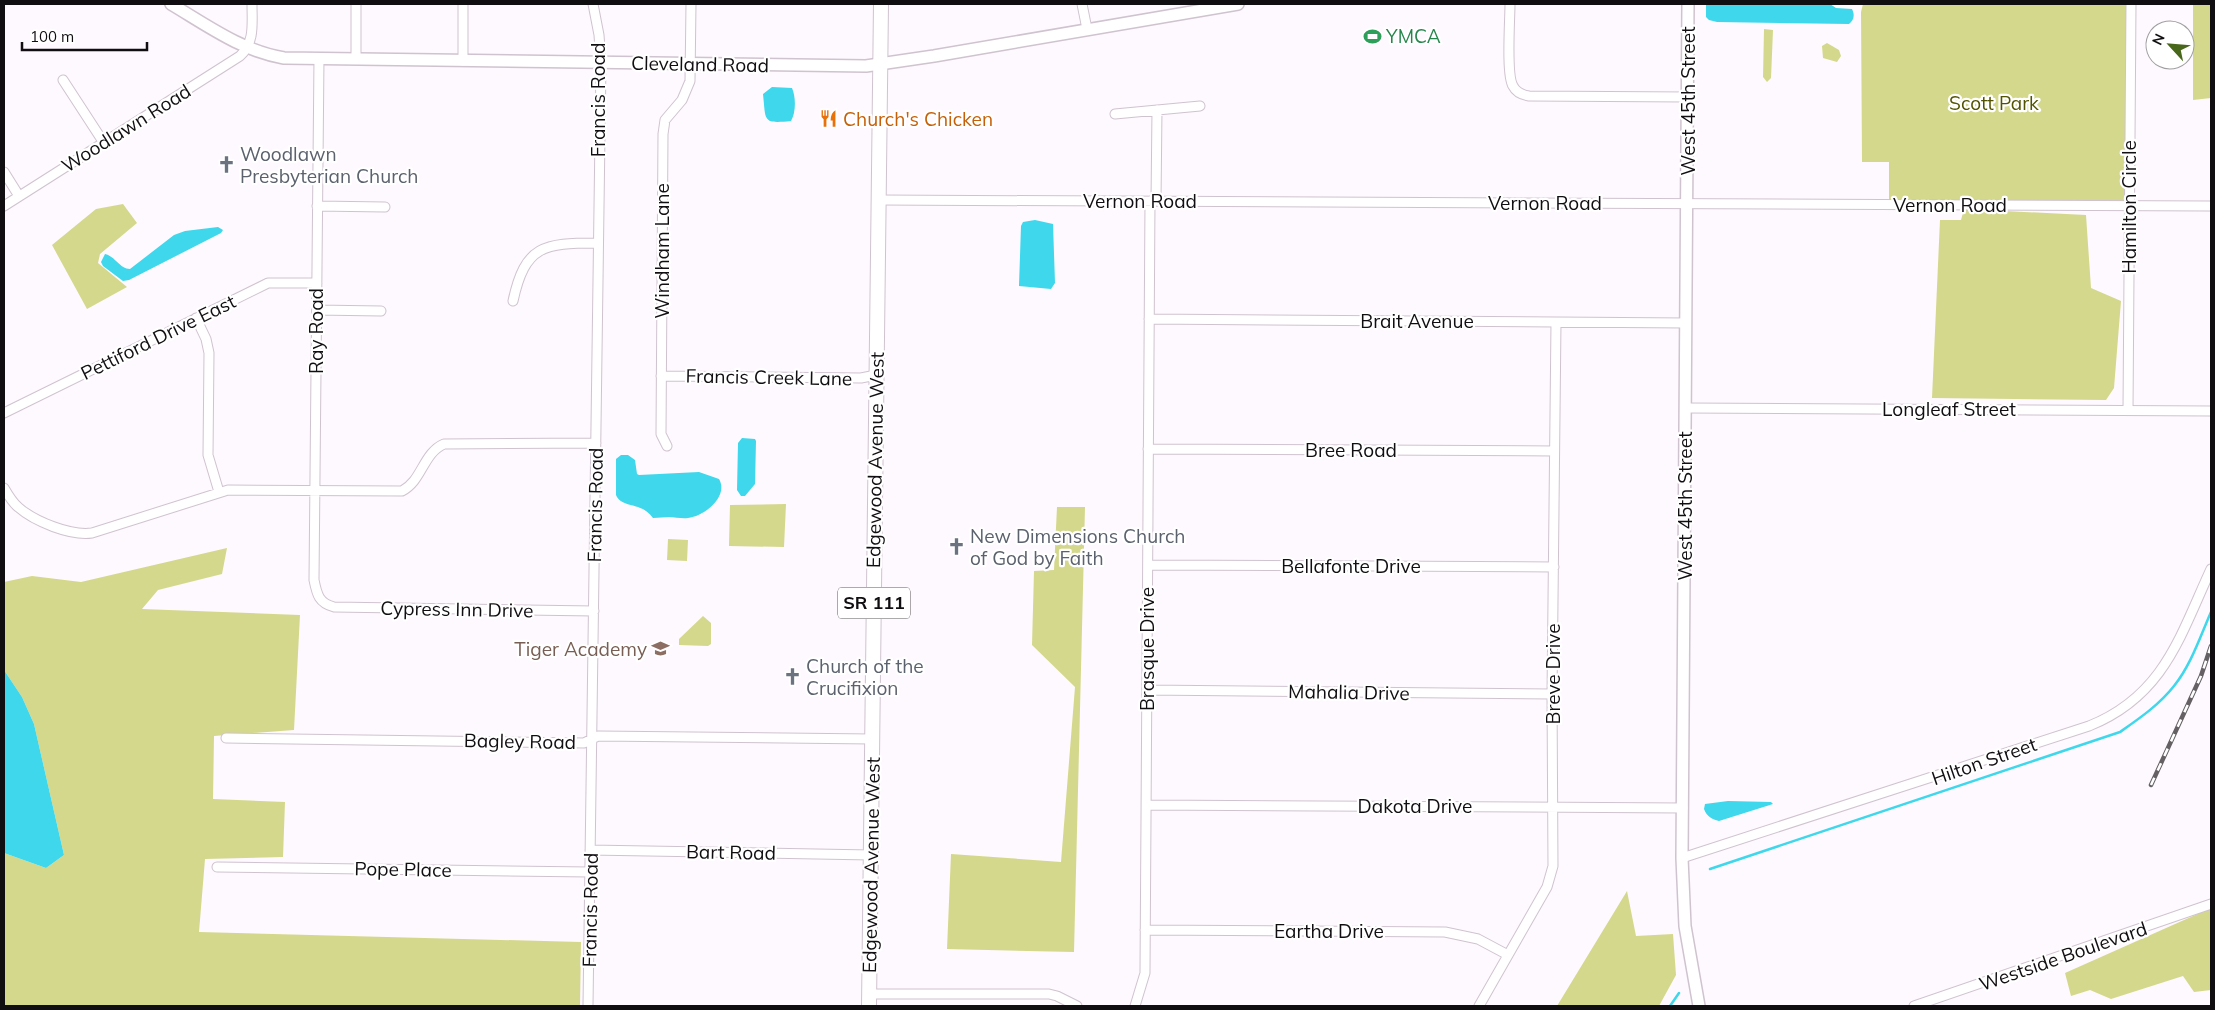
<svg xmlns="http://www.w3.org/2000/svg" width="2215" height="1010" viewBox="0 0 2215 1010" font-family="Mulish,sans-serif">
	<style>
		.green { fill: #d4d88c }
		.water { fill: #3ed7eb }
		.lines { fill: none; stroke-linecap: round; stroke-linejoin: round }
		.stream { stroke: #3ed7eb; stroke-width: 2.5 }
		.minor-casing { stroke: #cfc3cf; stroke-width: 11 }
		.tertiary-casing { stroke: #cfc3cf; stroke-width: 14 }
		.primary-casing { stroke: #cfc3cf; stroke-width: 16 }
		.minor { stroke: #fff; stroke-width: 9 }
		.tertiary { stroke: #fff; stroke-width: 11 }
		.primary { stroke: #fff; stroke-width: 14 }
		.rail-casing { stroke: #646064; stroke-width: 4.5 }
		.rail { stroke: #fff; stroke-width: 2.5; stroke-dasharray: 8; stroke-linecap: butt }
		.labels { text-anchor: middle; stroke-width: 4.5; stroke-linejoin: round; paint-order: stroke }
		.shield { fill: #fff; stroke: #585659; stroke-width: 1 }
		.shield-label { font-size: 18px; font-weight: bold; fill: #110e12 }
		.leisure-label { font-size: 19px; fill: #27864d; stroke: #fff; text-anchor: start }
		.street-label { font-size: 19px; fill: #110e12; stroke: #fff }
		.park-label { font-size: 19px; fill: #525301; stroke: #fff }
		.food-label { font-size: 19px; fill: #c56008; stroke: #fff; text-anchor: start }
		.worship-label { font-size: 19px; fill: #5b616d; stroke: #fff; text-anchor: start }
		.education-label { font-size: 19px; fill: #785e54; stroke: #fff; text-anchor: end }
	</style>
	<rect width="100%" height="100%" fill="#fef9fe"/>
	<path class="green" d="M1863 4H2127L2125 202 1889 201V162H1862L1861 12Z
		M2193 4H2211V98L2193 100Z
		M1764 29 1773 30 1771 78 1767 82 1763 77Z
		M1827 43 1839 50 1841 56 1837 62 1823 58 1822 46Z
		M123 204 137 223 100 254 98 263 127 287 87 309 52 245 96 209Z
		M1964 209 2086 215 2091 288 2121 301 2114 388 2106 400 1932 398 1940 220H1961Z
		M786 504 784 547 729 546 730 505Z
		M1057 507H1085L1074 952 947 949 951 854 1061 862 1075 687 1032 645 1034 571 1054 570Z
		M668 539 688 540 687 561 667 560Z
		M227 548 222 574 158 590 142 609 300 615 294 730 214 736 213 799 285 802 283 857 205 859 199 932 581 942 580 1006H4V853L46 868 64 855 34 724 22 697 4 670V582L32 576 81 582Z
		M703 616 711 623V644L708 646 679 645V639Z
		M1627 891 1636 936 1673 934 1676 975 1659 1006H1557Z
		M2211 908V990L2194 992 2183 976 2111 999 2090 990 2071 996 2065 973Z"/>
	<path class="water" d="M1706 4H1830L1836 8 1852 9C1855 15 1854 20 1849 24L1717 22 1709 20 1706 17Z
		M772 87 792 88C796 97 796 113 791 121 762 124 766 121 763 94Z
		M1035 220 1053 224 1055 283 1051 289 1019 286 1021 226 1023 222Z
		M218 227 223 230 221 233 129 280 123 281 103 266 101 262 105 254C115 256 120 269 130 269L174 235 185 231Z
		M742 438 755 439 756 441 755 484 745 496H741L737 490 738 443Z
		M621 455H628L635 460 637 474 639 475 699 472 719 479C729 496 705 516 688 518 682 519 675 517 669 517 664 517 659 518 653 518 641 501 622 509 616 495V459Z
		M4 670 22 697 34 724 64 855 46 868 4 853Z
		M1728 801 1771 802 1773 804 1719 821C1712 819 1707 817 1704 809L1705 804Z"/>
	<g class="lines">
		<path class="stream" d="M1710 869 2120 732C2140 718 2159 705 2174 686 2191 665 2200 637 2211 612
			M1670 1006 1679 993"/>
		<defs>
			<path id="minor" d="M463 4V61
				M1082 4 1087 29
				M1510 4C1510 20 1506 75 1513 86 1516 92 1523 95 1529 96L1687 97
				M319 58 314 580C317 595 319 603 334 607L594 611
				M356 59V4
				M63 80 104 143
				M1115 114 1200 106
				M4 172 19 196
				M879 200 2211 206
				M1156 201 1157 110
				M4 206 240 56C255 42 252 24 252 4
				M317 206 385 207
				M513 301C525 245 544 243 597 243
				M317 310 381 311
				M196 318 206 339 209 353 208 455 219 492
				M1149 319 1686 323
				M661 376 861 378 876 375
				M1686 408 2211 411
				M2128 410 2131 4
				M4 413 268 283H317
				M667 446 661 434 663 134 665 120 682 100 690 81 691 4
				M1148 449 1554 451
				M4 488C8 495 12 502 18 507 35 522 71 536 92 533L228 490 402 491C422 481 423 453 444 444L596 443
				M1148 565 1554 567
				M1147 690 1552 694
				M226 738 584 743 598 736 872 739
				M1146 805 1683 808
				M590 850 871 855
				M1682 858 2089 726C2164 696 2180 636 2211 569
				M217 867 590 872
				M1145 930 1445 932 1478 939 1508 955
				M869 994H1049L1057 996 1077 1006
				M588 1006 601 63 599 35 593 4
				M1135 1006 1145 973 1150 201
				M1479 1006 1547 887 1553 866 1552 694 1556 322
				M1914 1006 2211 904"/>
			<path id="tertiary" d="M171 4C208 26 242 51 284 58L866 66 934 56 1238 4
				M1688 4 1682 858 1685 926 1699 1006"/>
			<path id="primary" d="M869 1006 881 4"/>
		</defs>
		<use href="#minor" class="minor-casing"/>
		<use href="#tertiary" class="tertiary-casing"/>
		<use href="#primary" class="primary-casing"/>
		<use href="#minor" class="minor"/>
		<use href="#tertiary" class="tertiary"/>
		<use href="#primary" class="primary"/>
		<defs>
			<path id="rail" d="M2151 785 2201 676 2211 646"/>
		</defs>
		<use href="#rail" class="rail-casing"/>
		<use href="#rail" class="rail"/>
	</g>
	<defs>
		<symbol id="stadium-bare" viewBox="-9 -9 18 18"><path d="M0-5a6.5 5 0 1 0 0 10a6.5 5 0 1 0 0-10ZM-3.5-1.8h7v3.6h-7Z" fill="#2e9e5b" stroke="#fff" stroke-width="2.5" paint-order="stroke"/></symbol>
		<symbol id="restaurant-bare" viewBox="-9 -9 18 18"><path d="M-5-6h1v4h1v-4h1v4h1v-4h1v5L-1.5 .5V6h-2V.5L-5-1ZM5-6V6H3V1.5H1.5Q1.5-4 5-6Z" fill="#e8710a" stroke="#fff" stroke-width="2.5" paint-order="stroke"/></symbol>
		<symbol id="church-bare" viewBox="-9 -9 18 18"><path d="M-1.2-6h2.4v3.5h3.3v2.4h-3.3V6h-2.4V-.1h-3.3v-2.4h3.3Z" fill="#6b7280" stroke="#fff" stroke-width="2.5" paint-order="stroke"/></symbol>
		<symbol id="school-bare" viewBox="-9 -9 18 18"><path d="M0-5L7-2L0 1L-7-2ZM-4 1L0 2.5L4 1V4Q0 6-4 4Z" fill="#8d6e63" stroke="#fff" stroke-width="2.5" paint-order="stroke"/></symbol>
	</defs>
	<g fill-rule="evenodd">
		<use href="#stadium-bare" x="1360" y="24" width="25" height="25"/>
		<use href="#restaurant-bare" x="816" y="106" width="25" height="25"/>
		<use href="#church-bare" x="214" y="152" width="25" height="25"/>
		<use href="#church-bare" x="944" y="534" width="25" height="25"/>
		<use href="#school-bare" x="648" y="636" width="25" height="25"/>
		<use href="#church-bare" x="780" y="664" width="25" height="25"/>
	</g>
	<g class="labels">
		<rect class="shield" x="838" y="587.5" width="72" height="31" rx="4"/>
		<g class="shield-label">
			<text x="874" y="609">SR 111</text>
		</g>
		<g class="leisure-label">
			<text x="1386" y="43">YMCA</text>
		</g>
		<g class="street-label">
			<text transform="translate(700 64) rotate(1)" y="7">Cleveland Road</text>
			<text transform="translate(598 100) rotate(-90)" y="7">Francis Road</text>
			<text transform="translate(1688 101) rotate(-90)" y="7">West 45th Street</text>
			<text transform="translate(126 128) rotate(-32)" y="7">Woodlawn Road</text>
			<text x="1140" y="208">Vernon Road</text>
			<text x="1545" y="210">Vernon Road</text>
			<text x="1950" y="212">Vernon Road</text>
			<text transform="translate(2129 207) rotate(-90)" y="7">Hamilton Circle</text>
			<text transform="translate(662 251) rotate(-90)" y="7">Windham Lane</text>
			<text x="1417" y="328">Brait Avenue</text>
			<text transform="translate(316 331) rotate(-90)" y="7">Ray Road</text>
			<text transform="translate(158 337) rotate(-26)" y="7">Pettiford Drive East</text>
			<text transform="translate(769 377) rotate(1)" y="7">Francis Creek Lane</text>
			<text x="1949" y="416">Longleaf Street</text>
			<text x="1351" y="457">Bree Road</text>
			<text transform="translate(875 460) rotate(-89)" y="7">Edgewood Avenue West</text>
			<text transform="translate(595 505) rotate(-89)" y="7">Francis Road</text>
			<text transform="translate(1685 506) rotate(-90)" y="7">West 45th Street</text>
			<text x="1351" y="573">Bellafonte Drive</text>
			<text transform="translate(457 609) rotate(1)" y="7">Cypress Inn Drive</text>
			<text transform="translate(1147 649) rotate(-90)" y="7">Brasque Drive</text>
			<text transform="translate(1553 674) rotate(-90)" y="7">Breve Drive</text>
			<text transform="translate(1349 692) rotate(1)" y="7">Mahalia Drive</text>
			<text transform="translate(520 741) rotate(1)" y="7">Bagley Road</text>
			<text transform="translate(1984 761) rotate(-19)" y="7">Hilton Street</text>
			<text x="1415" y="813">Dakota Drive</text>
			<text transform="translate(731 852) rotate(1)" y="7">Bart Road</text>
			<text transform="translate(871 865) rotate(-89)" y="7">Edgewood Avenue West</text>
			<text transform="translate(403 869) rotate(1)" y="7">Pope Place</text>
			<text transform="translate(590 910) rotate(-89)" y="7">Francis Road</text>
			<text x="1329" y="938">Eartha Drive</text>
			<text transform="translate(2063 956) rotate(-19)" y="7">Westside Boulevard</text>
		</g>
		<g class="park-label">
			<text x="1994" y="110">Scott Park</text>
		</g>
		<g class="food-label">
			<text x="843" y="126">Church's Chicken</text>
		</g>
		<g class="worship-label">
			<text x="240" y="161">Woodlawn<tspan x="240" dy="22">Presbyterian Church</tspan></text>
			<text x="970" y="543">New Dimensions Church<tspan x="970" dy="22">of God by Faith</tspan></text>
			<text x="806" y="673">Church of the<tspan x="806" dy="22">Crucifixion</tspan></text>
		</g>
		<g class="education-label">
			<text x="647" y="656">Tiger Academy</text>
		</g>
	</g>
	<rect width="2215" height="1010" fill="none" stroke="#110e12" stroke-width="10"/>
	<g transform="translate(2170 45) rotate(296)"><circle r="24" fill="#ffffff" stroke="#a09fa0"/>
	<path d="M0-4L9 19L0 12L-9 19Z" fill="#49671b"/>
	<text y="-8" font-size="14" font-weight="bold" text-anchor="middle" fill="#110e12">N</text>
	</g>
	<path d="M22 42v8h125v-8" fill="none" stroke="#110e12" stroke-width="2.5"/>
	<text x="30" y="42" font-size="15" fill="#110e12" stroke="#ffffff" stroke-width="4" paint-order="stroke">100 m</text>
</svg>
